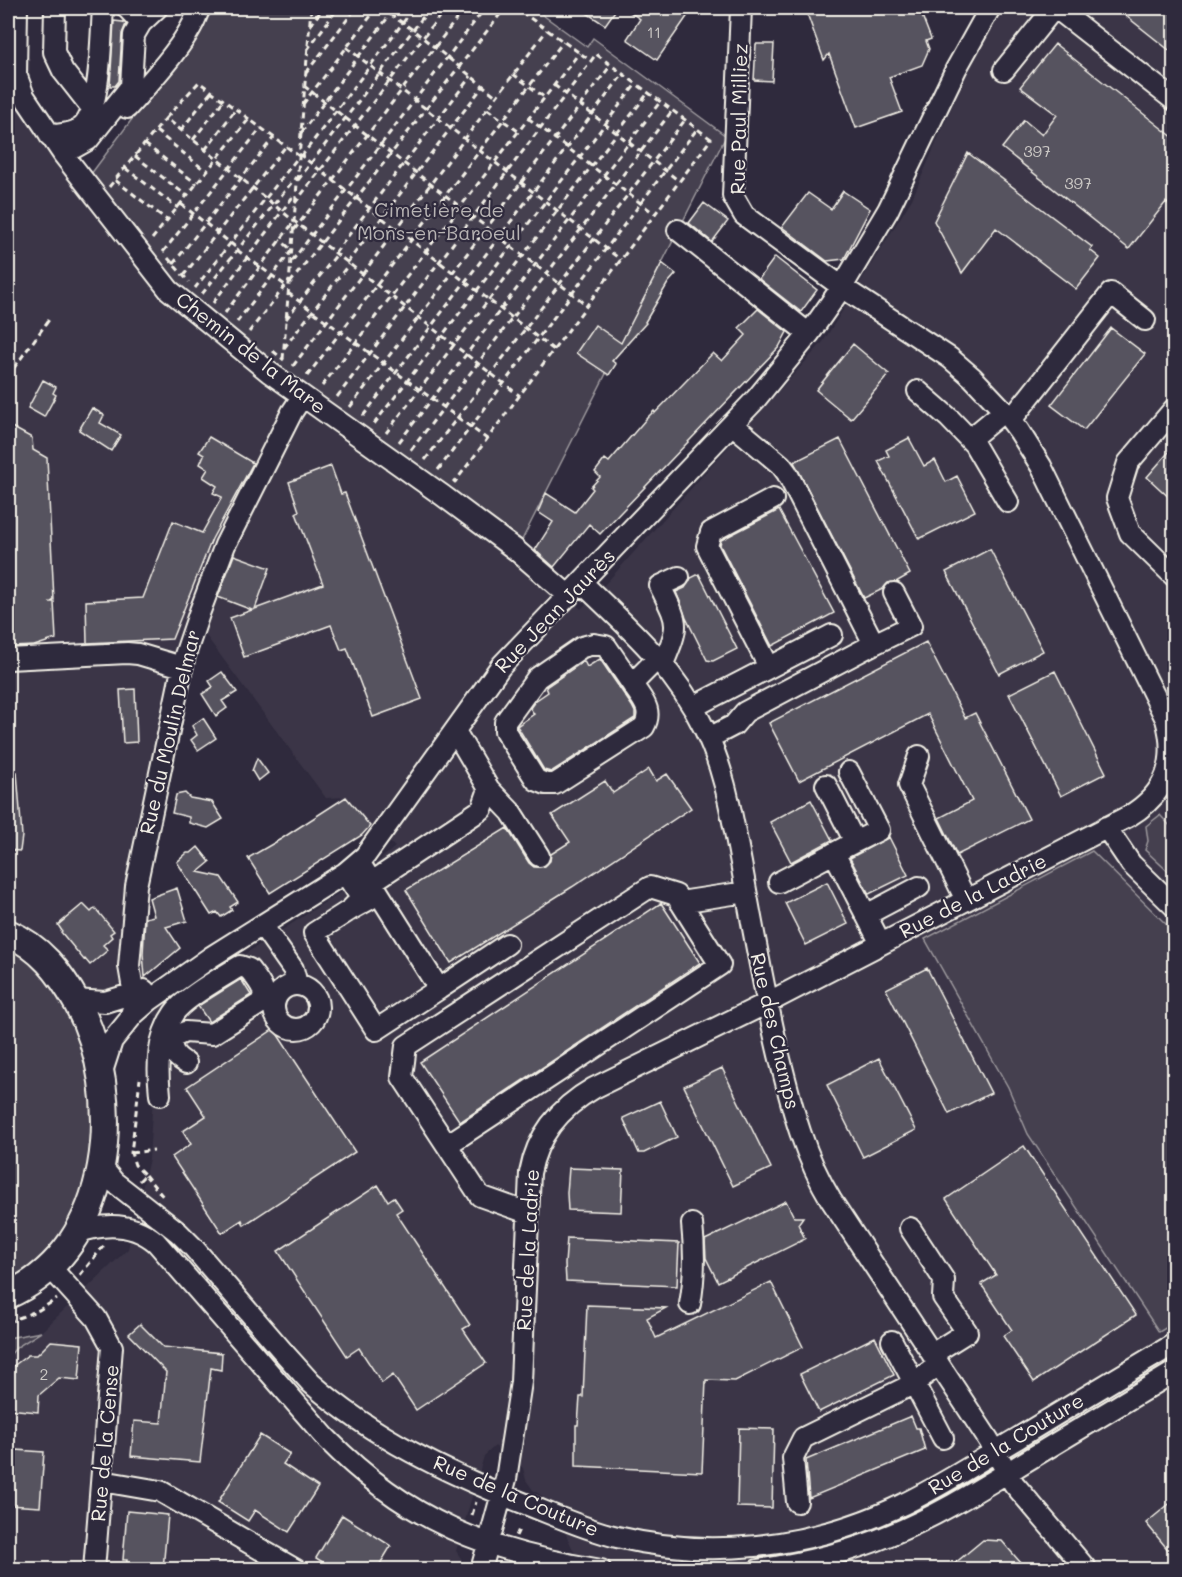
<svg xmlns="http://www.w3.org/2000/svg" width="1182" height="1577" viewBox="0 0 1182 1577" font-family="Mali,sans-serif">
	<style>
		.built { fill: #3b3647; fill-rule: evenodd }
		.green { fill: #454050; stroke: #9c989c; stroke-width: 1.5 }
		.building { fill: #56525f; stroke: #f4f1e8; stroke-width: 1.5 }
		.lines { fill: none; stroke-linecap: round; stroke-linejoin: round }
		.minor-casing { stroke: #f4f1e8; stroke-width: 24 }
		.major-casing { stroke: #f4f1e8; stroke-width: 30 }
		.path { stroke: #f4f1e8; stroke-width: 3; stroke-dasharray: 6 4.5; stroke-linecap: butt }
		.minor { stroke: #2f2a3d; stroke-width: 20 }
		.major { stroke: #2f2a3d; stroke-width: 26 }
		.labels { text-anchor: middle; stroke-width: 4.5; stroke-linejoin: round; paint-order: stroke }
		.number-label { font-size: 16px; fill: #ccc9c6 }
		.street-label { font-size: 20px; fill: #f4f1e8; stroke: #2f2a3d }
		.park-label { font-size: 20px; fill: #b7b3b3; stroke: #2f2a3d }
	</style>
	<rect width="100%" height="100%" fill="#2f2a3d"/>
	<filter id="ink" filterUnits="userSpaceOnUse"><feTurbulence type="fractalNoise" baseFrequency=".0167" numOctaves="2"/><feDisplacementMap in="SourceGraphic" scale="12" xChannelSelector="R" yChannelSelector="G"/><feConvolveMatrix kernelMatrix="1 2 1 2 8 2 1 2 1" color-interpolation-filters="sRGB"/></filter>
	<g filter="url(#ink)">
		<path class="built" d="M1004 8H1174V1569H582L551 1502 533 1490 526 1480 523 1468 495 1446 484 1456 456 1551 462 1560V1569L8 1570V1357L17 1347 41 1332 128 1249 149 1159 158 1018 122 984 108 995 81 992 8 923V59L30 58V75L36 98 80 169 274 366 522 540 517 551 581 609 608 581 823 342 912 199 972 60ZM201 629 326 798 346 797 367 822 395 847 344 890 183 994 172 1004 137 967 139 932 178 726Z"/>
		<path class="green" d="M215 8H533L587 47 593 38 726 136 522 540 273 366 179 286 88 178Z
			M1160 815 1174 830V877L1145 850 1148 841 1146 826Z
			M1092 851 1174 932V1323L1159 1332 1028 1134 1008 1087 925 939Z
			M8 942 52 981 82 1040 94 1111 91 1157 79 1204 55 1245 40 1261 8 1283Z
			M41 1332 17 1347 8 1357V1338Z"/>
		<path class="building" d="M579 8H617L605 25Z
			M624 8H693L657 60 627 39 640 19Z
			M805 8H919L931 39 926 41 929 49 922 65 889 77 902 112 856 128 829 54 824 60Z
			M1116 8H1174V54Z
			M114 21 123 22 126 24 122 34 119 81 115 86H110Z
			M756 44H774L772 81 754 80Z
			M1055 44 1174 138V209L1166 202 1129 249 1002 148 1024 120 1042 135 1057 115 1020 87Z
			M968 153 1092 247 1090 250 1100 258 1076 289 996 228 962 273 934 221Z
			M843 191 870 209 844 259 827 261 782 227 808 193 831 209Z
			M704 203 728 221 712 242 689 223Z
			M775 257 817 290 801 312 759 279Z
			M662 263 676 274 668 283 645 322 646 323 612 361 616 364 609 375 576 353 595 325 621 343Z
			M758 309 787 332 779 347 600 534 589 524 554 567 535 550 553 522 538 512 546 493 575 512 593 489 591 487 600 477 595 472 605 459 609 462 646 419 654 411 655 413 713 353 722 361 746 335 739 328Z
			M1111 328 1145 354 1084 430 1051 405Z
			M853 344 889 374 851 419 816 390Z
			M43 380 56 387 53 393 56 395 44 417 28 408Z
			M92 408 104 415 100 423 121 435 111 451 79 430Z
			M8 425 32 438 33 450 47 458 54 600 51 602H54L56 639 34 646 13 647 8 523Z
			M209 437 253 463 212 539 172 639 87 643 86 601 143 598 173 521 202 533 222 497 213 493 217 486 203 477 208 469 200 464 204 455 199 452Z
			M909 438 924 466 935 460 946 482 957 476 975 511 919 539 878 461 889 456 886 450Z
			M840 439 910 574 896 582 888 583 883 589 864 598 794 462Z
			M1174 446V502L1147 477Z
			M331 466 341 494 345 493 422 699 373 717 347 648 341 650 331 625 244 657 230 618 252 610 218 597 234 555 270 568 255 609 323 584 296 513 299 511 289 482Z
			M779 510 834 613 772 646 720 545 721 540Z
			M990 549 1043 651 999 674 946 572Z
			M699 574 737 649 713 661 707 660 686 618 676 592 685 588 691 578Z
			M926 642 965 718 975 713 1029 819 957 855 939 818 972 801 928 714 799 781 769 723Z
			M600 659 632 706 635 712V718L551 772 544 770 517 726 534 714 530 708 535 701 548 692 546 687 584 661 587 667Z
			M1055 671 1106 773 1061 796 1009 694Z
			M222 672 237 692 222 701 227 708 216 716 202 694 213 687 209 681Z
			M135 689 137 742 123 743 120 690Z
			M203 718 216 738 198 750 191 740 197 735 192 726Z
			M257 758 268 773 258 781 252 771Z
			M649 769 656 781 667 774 691 808 572 887 451 963 406 890 507 828 529 863 534 867 545 866 550 861 551 854 570 842 552 815 605 781 613 793Z
			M8 772H17L22 836 20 851 8 850Z
			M185 793 190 798 212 802 223 819 208 828 189 823V817L172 813 176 795Z
			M346 797 370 826 362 835 270 893 248 858 281 839Z
			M811 800 832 840 791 862 770 822Z
			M889 837 908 875 869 894 850 858Z
			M198 847 210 862 198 872 221 877 238 902 230 907 232 910 221 917 217 912 211 915 177 862 187 853H191Z
			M827 882 848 924 806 945 785 903Z
			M177 888 187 921 166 927 180 948 145 977 143 954 145 918 154 916 149 898Z
			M661 903 700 963 460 1122 420 1062Z
			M83 904 91 912 95 908 114 931 110 934 112 937 103 945 108 950 90 965 85 959 84 960 61 932 62 931 58 925Z
			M927 968 991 1093 949 1114 886 989Z
			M241 979 251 995 209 1022 198 1006Z
			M274 1029 355 1152 244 1225 242 1220 222 1233 172 1157 191 1144 183 1131 206 1116 187 1087Z
			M879 1058 916 1130 863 1157 827 1085Z
			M722 1068 771 1168 733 1186 684 1086Z
			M660 1101 677 1137 644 1153H639L623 1118Z
			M1024 1146 1136 1315 1034 1382 1003 1336 1012 1330 981 1284 996 1275 946 1199Z
			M569 1168 623 1170 621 1212 568 1210 567 1193Z
			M378 1185 388 1201 394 1197 402 1209 396 1213 470 1325 463 1329 486 1363 416 1410 393 1375 382 1383 359 1348 347 1356 278 1251Z
			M786 1201 794 1217H803L798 1224 805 1239 718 1282 706 1258 705 1240Z
			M567 1238 679 1243 677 1286 566 1281 565 1264Z
			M771 1282 803 1347 735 1381 706 1380 702 1472 576 1466V1425H578L580 1397H583L587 1305 666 1308 647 1318 656 1338Z
			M140 1324 163 1347 222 1353 221 1370 211 1368 200 1462 131 1456 134 1421 161 1423 166 1372 129 1334Z
			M875 1337 894 1375 819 1412 800 1374Z
			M51 1341 82 1344 79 1380 59 1378 39 1395 38 1412 8 1409V1370L28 1355H37Z
			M911 1416 916 1428H919L925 1450 809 1498 806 1460Z
			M739 1428 774 1429 772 1508 737 1507Z
			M260 1435 290 1454 283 1464 318 1487 289 1532 255 1510 248 1521 218 1502Z
			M16 1450 44 1452 40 1507 8 1505V1467L15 1468Z
			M1174 1500V1557L1146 1523Z
			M127 1511 168 1515 163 1569H126L127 1560H123Z
			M342 1515 391 1546 377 1569H334L316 1558Z
			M983 1540 1002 1541 1026 1569H948Z"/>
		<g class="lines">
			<defs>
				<path id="minor" d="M17 8 16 74 24 96 63 154 169 290 269 372 442 495 516 550 569 596
					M55 8 54 52 63 71 92 108
					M127 8 141 23
					M1056 8 1174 100
					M1004 70 1054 8
					M127 108C149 83 192 38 199 8
					M50 136C60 134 74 134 82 127 101 111 101 33 103 8
					M63 154 88 140 131 86 134 35 141 23 157 8
					M678 230 809 334
					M918 391 949 418 974 444 1008 502
					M1174 409 1128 463 1117 498 1130 533 1174 576
					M1011 420 1111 293 1145 320
					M970 439 1004 411
					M582 583C629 628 675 668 704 728 725 770 732 817 741 863 753 928 764 992 779 1055 792 1107 803 1154 831 1200L988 1439 1014 1484 1087 1570
					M874 644 911 626 894 593
					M8 659 127 653 138 654 182 667
					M663 664C680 623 679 625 660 586L679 577
					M769 667 707 546 711 532 773 499
					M632 684 606 646 594 644 582 647 537 678 505 722V731L536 780 546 784H555L644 727C654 709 641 699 632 684L658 658
					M693 707 832 635
					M709 738 734 725 745 712 874 644 787 473 781 465 732 424
					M919 756 909 785 966 900
					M849 772 879 830 855 842
					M489 789 511 812 539 856
					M1106 827 1131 864 1174 906
					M834 853 881 944
					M359 862 439 989 376 1030 314 933 350 910 370 899 373 893 372 882 482 809 489 789 455 731
					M345 873 360 896V900L350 910
					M779 882 855 842 826 785
					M680 902 746 892
					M866 915 919 887
					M262 925 293 969 297 984
					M274 1007a22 22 0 1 1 44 0a22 22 0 1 1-44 0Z
					M439 989 507 944
					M75 1000 105 1002 144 990
					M130 1018 135 1001 129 966 136 886 185 655 200 611 225 545 292 412 302 397
					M101 1075 112 1041 134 1014 150 1000 211 957 345 873 365 856 501 666 756 399 809 334 842 287 888 210 956 69 990 8
					M160 1095C157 1067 157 1037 174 1013 184 998 219 979 235 969L240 966 249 969C256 979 269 991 261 1003L212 1034 185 1032 174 1037C168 1049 176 1057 186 1063
					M447 1145 720 965 676 895 650 887 406 1046 402 1077 480 1196 528 1213
					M101 1166 114 1182 178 1232 192 1246 285 1354 311 1383C372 1437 447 1473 523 1503 554 1515 584 1529 617 1537 709 1559 807 1548 893 1509 937 1489 977 1462 1018 1438 1070 1406 1122 1375 1174 1344
					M910 1228 944 1280 943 1297 967 1332 932 1354
					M76 1233C104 1223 132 1222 156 1242L327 1439C408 1522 488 1552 601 1570
					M50 1267 96 1318 112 1347 94 1570
					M690 1304C695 1277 695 1252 692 1224
					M892 1341 943 1438
					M102 1481 160 1491 296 1570
					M797 1502 793 1458 803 1438 915 1383 939 1364
					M481 1570 506 1479 521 1382 530 1173C537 1135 561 1107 594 1088L767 1003 1129 816C1167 793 1178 761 1166 719L1041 466 1019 431 1004 411 972 377 950 358 842 287 744 215 733 196 741 8
					M758 1570C803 1563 848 1553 890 1535 935 1517 977 1491 1018 1466 1070 1435 1122 1403 1174 1372"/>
				<path id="major" d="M8 933C40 947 60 972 77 1003 126 1095 115 1248 8 1295"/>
			</defs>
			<use href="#minor" class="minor-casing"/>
			<use href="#major" class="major-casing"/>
			<path class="path" d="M381 8 413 30 496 96
				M310 26 323 8
				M346 47 621 260
				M307 50 338 8
				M306 73 356 8
				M513 74 544 97
				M554 85 679 181
				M304 86 587 305
				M303 104 377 8
				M487 109 518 131
				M166 118 199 82 299 156 195 288
				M528 118 655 214
				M181 130 211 92
				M156 131 207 172
				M301 133 395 8
				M193 140 223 101
				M145 144 197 184
				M205 150 236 109
				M299 154 554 350
				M135 156 187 196
				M301 157 414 8
				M125 168 178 208
				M115 180 167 220
				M298 180 430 8
				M109 187 166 118 294 221 520 396
				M295 203 446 8
				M181 204 238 249
				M294 230 465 8
				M152 239 249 119
				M237 250 285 285
				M163 252 261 128
				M335 253 471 76
				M168 258 189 282
				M292 261 485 8
				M347 263 483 86
				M173 264 274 137
				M183 276 286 146
				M290 283 505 8
				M288 293 487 439
				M202 294 296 177
				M213 303 295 194
				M225 313 293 223
				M286 319 337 254
				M237 322 292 250 280 240
				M249 332 289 281
				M284 348 349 264
				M273 351 284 360
				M283 359 311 8
				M293 366 547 30
				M8 376 51 317
				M307 376 563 42
				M322 386 579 53
				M337 397 591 61
				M350 407 611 65
				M363 416 623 74
				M374 424 636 84
				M386 433 648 93
				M399 442 660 102
				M411 450 672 111
				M425 460 685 120
				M438 470 697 129
				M453 480 455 482 711 139 596 54 591 61 516 8
				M131 1153 154 1150
				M145 1175 165 1199
				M139 1181 145 1175 135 1165 131 1153 140 1079
				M80 1275 106 1243
				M8 1322 39 1310 57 1299
				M472 1515 476 1502
				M516 1536 520 1527"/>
			<use href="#minor" class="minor"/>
			<use href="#major" class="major"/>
		</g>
	</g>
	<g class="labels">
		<g class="number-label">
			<text x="654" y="38">11</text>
			<text x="1037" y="157">397</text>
			<text x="1078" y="189">397</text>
			<text x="44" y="1380">2</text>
		</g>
		<g class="street-label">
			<text transform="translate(739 119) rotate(-89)" y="7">Rue Paul Milliez</text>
			<text transform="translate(251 353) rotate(38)" y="7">Chemin de la Mare</text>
			<text transform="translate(555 611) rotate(-46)" y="7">Rue Jean Jaurès</text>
			<text transform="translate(170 732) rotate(-77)" y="7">Rue du Moulin Delmar</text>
			<text transform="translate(973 896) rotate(-27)" y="7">Rue de la Ladrie</text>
			<text transform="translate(775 1031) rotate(77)" y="7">Rue des Champs</text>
			<text transform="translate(528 1250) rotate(-87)" y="7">Rue de la Ladrie</text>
			<text transform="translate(105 1443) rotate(-85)" y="7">Rue de la Cense</text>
			<text transform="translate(1006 1444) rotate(-31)" y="7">Rue de la Couture</text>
			<text transform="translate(516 1496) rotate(23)" y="7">Rue de la Couture</text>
		</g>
		<g class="park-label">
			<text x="439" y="217">Cimetière de<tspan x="439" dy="23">Mons-en-Baroeul</tspan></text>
		</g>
	</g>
	<rect width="1182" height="1577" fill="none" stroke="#2f2a3d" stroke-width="30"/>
	<rect x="15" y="15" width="1152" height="1547" fill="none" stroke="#f4f1e8" stroke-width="2" filter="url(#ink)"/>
</svg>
